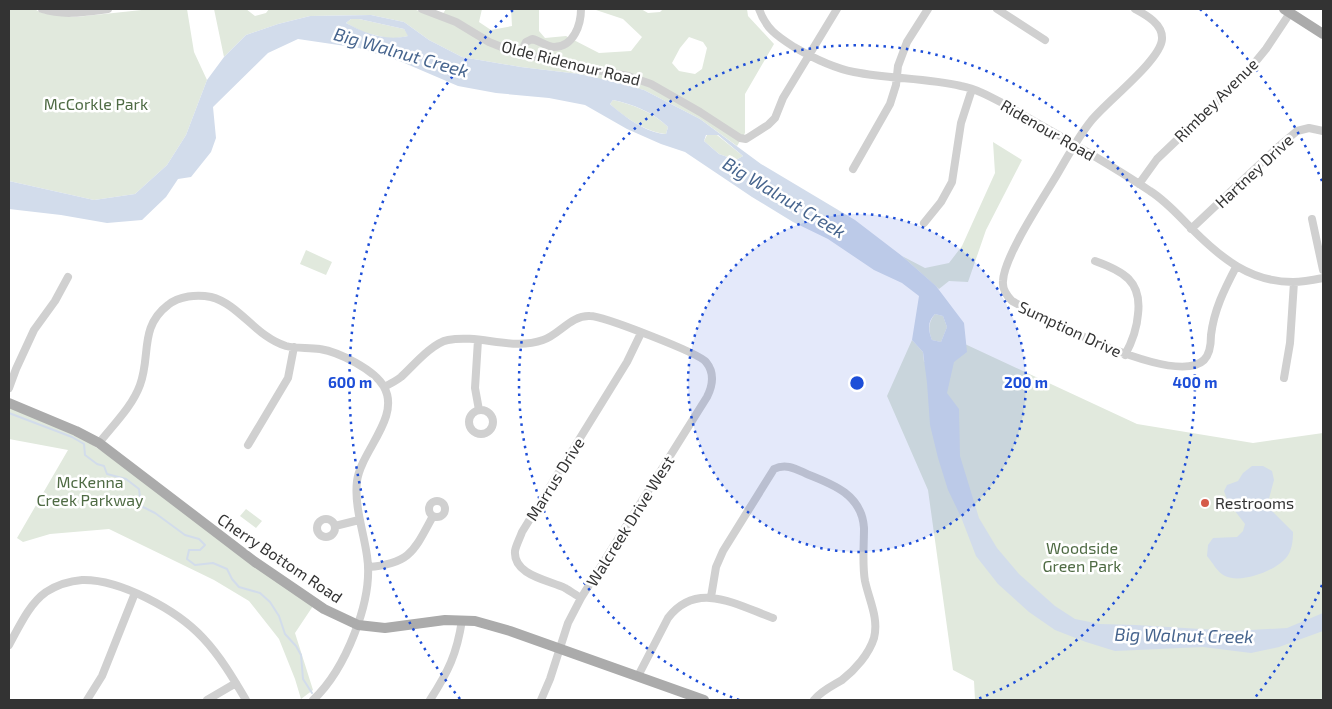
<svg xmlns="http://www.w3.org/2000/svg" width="1332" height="709" viewBox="0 0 1332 709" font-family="'Exo 2',sans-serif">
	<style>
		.green { fill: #e1e9dd; fill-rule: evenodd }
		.water { fill: #d2dceb; fill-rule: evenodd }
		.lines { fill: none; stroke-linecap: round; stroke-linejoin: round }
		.stream { stroke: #d2dceb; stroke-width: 2 }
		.minor { stroke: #d0d0d0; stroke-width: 8 }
		.major { stroke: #ababab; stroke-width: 10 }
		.ring { fill: none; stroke: #1d4ed8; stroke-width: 2.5; stroke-dasharray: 2.5 5 }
		.poi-dot { fill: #d55a49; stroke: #fff; stroke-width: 2 }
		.labels { text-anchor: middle; stroke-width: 5; stroke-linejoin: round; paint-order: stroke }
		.street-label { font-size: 16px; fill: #333; stroke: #fff }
		.park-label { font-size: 16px; fill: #4f6b44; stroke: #fff }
		.poi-label { font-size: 16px; fill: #333; stroke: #fff; text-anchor: start }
		.water-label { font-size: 18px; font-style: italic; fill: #47658e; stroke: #fff }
		.centre { fill: #1d4ed8; stroke: #fff; stroke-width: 2.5 }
		.ring-label { font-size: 15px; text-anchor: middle; font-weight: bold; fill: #1d4ed8; stroke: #fff; stroke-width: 5; stroke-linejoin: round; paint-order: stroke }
	</style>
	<rect width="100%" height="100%" fill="#fff"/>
	<path class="green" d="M9 9H34L42 13 76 17 151 9H187L194 52 207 80 186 135 167 165 135 194 94 200 9 181Z
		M214 9H246L255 16 266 13 269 9H413L440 18 446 9H482L479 22 491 30 512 26 511 9H539V31L545 38 566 36 599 53 631 51 642 37 623 19 593 9H641L648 13 660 12 663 9H747L748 16 774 44 745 94V133L737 146 700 119 644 90 579 74 521 67 462 57 429 40 404 22 371 15 310 16 278 24 246 35 224 57ZM689 37 703 42 707 48 702 69 695 74 679 71 672 63 680 48Z
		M351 19H359L404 29 409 36 391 39 363 32 346 23Z
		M613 100C632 104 654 113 668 127L666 134C646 132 625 118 610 104Z
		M707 135H717L743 156 736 160 719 154 704 141Z
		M993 142 1022 160 986 230 968 282 949 281 939 289 902 256 925 268 949 263 962 246 995 173Z
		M306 250 332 262 326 275 300 264Z
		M935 314 943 316 947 327 941 342 932 340C928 330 928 322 935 314Z
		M952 338 1137 424 1253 443 1323 433V700H975L974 681 953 670 928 490 887 396 912 340 923 352 924 362Z
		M9 406 79 436 118 462 313 606 295 633 313 690 301 699 295 679 279 639 249 601 214 580 109 529 50 534 23 542 17 538 68 450 9 439Z
		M246 509 262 521 256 528 240 516Z"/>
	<path class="water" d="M371 15 404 22 429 40 462 57 521 67 579 74 616 82 644 90 700 119 761 164 855 220 902 256 936 286 964 323 967 352 954 362 947 393 959 409 960 456 979 518 997 548 1019 574 1055 606 1075 619 1100 624 1136 625 1233 631 1287 628 1323 613V631L1279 647 1251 653 1203 647 1115 651 1086 642 1055 630 1029 612 998 584 976 556 961 517 948 490 938 458 930 425 927 383 923 352 912 340 919 296 902 283 874 270 828 239 793 222 752 197 685 152 661 144 627 129 585 105 549 98 496 93 458 86 402 62 359 48 298 39 268 53 213 107 216 138 211 152 191 177 178 179 166 197 142 220 107 223 61 215 9 209V181L94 200 135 194 167 165 186 135 207 80 224 57 246 35 278 24 310 16ZM351 19H359L404 29 408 36C385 41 367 34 346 23ZM613 100C633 104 654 113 668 127L666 134C646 133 625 117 610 104ZM706 135H718L743 156 736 160 719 154 704 141ZM935 314 943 316 947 327 941 342 932 340C928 330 927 322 935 314Z
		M1252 466H1263L1272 471 1274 480 1267 506 1293 532C1293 541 1292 551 1286 558 1275 571 1241 584 1225 576 1217 572 1213 563 1207 556L1208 545 1213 538 1237 537 1243 531 1245 524 1228 502 1224 491 1227 485 1238 481 1243 473Z"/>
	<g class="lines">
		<path class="stream" d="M9 413 72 437 84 444 85 455 97 464 104 466 107 474 126 479 139 489 141 506 155 513 185 535 199 539 205 545 200 550H189L187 559 195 565 213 563 227 569 232 579 239 587 260 593 270 602 279 616 285 634 296 646 301 655 303 679 312 693"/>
		<path class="minor" d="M42 9C64 16 85 12 108 9
			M422 9 456 22 489 42 514 52 576 66 628 76 651 84 700 112 740 138 746 139 768 125 775 118 783 98 837 9
			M759 9C766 29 777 36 794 47 813 58 833 68 854 72 889 79 926 78 961 86 977 89 991 97 1006 105 1054 133 1104 160 1150 191 1166 201 1179 216 1192 229 1221 258 1250 282 1293 282 1303 282 1313 280 1323 278
			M997 9 1045 40
			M1135 9C1146 15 1163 24 1162 39 1161 60 1106 102 1091 121 1078 137 1068 156 1058 173 1044 197 1004 256 1003 281 1002 289 1007 296 1012 301 1043 318 1175 388 1204 360 1210 354 1211 343 1211 335 1214 310 1224 290 1236 267
			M520 54 526 42 532 39C540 41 546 46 554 47 574 47 581 24 581 9
			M853 169 890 104 896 85 898 66 907 42 928 9
			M1139 184 1157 159 1243 77 1266 49 1290 13
			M1312 219 1323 270
			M924 223 941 202 952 182 961 123 972 89
			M1191 229 1278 147 1297 131 1309 128 1323 131
			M1095 261C1123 271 1142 281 1138 314 1137 329 1132 342 1125 355
			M478 340 475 388 479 410
			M1284 378 1290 343 1294 282
			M384 387C390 384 396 381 401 377 413 366 432 343 448 340 480 334 512 351 543 340 559 335 571 315 590 316 603 316 699 353 706 362 715 373 713 385 707 397L581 598 568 623 550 679 541 700
			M9 388 16 369 34 330 55 301 68 277
			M469 422a12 12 0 1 1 24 0a12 12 0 1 1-24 0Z
			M99 443C113 425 132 407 140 385 151 356 139 327 168 305 179 296 197 294 211 297 239 304 256 337 286 346 297 349 309 347 320 349 339 352 375 370 384 387 401 417 361 451 357 481 354 506 364 533 367 556 374 600 345 670 313 700
			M248 445 288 378 294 347
			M429 509a8 8 0 1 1 16 0a8 8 0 1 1-16 0Z
			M317 528a9 9 0 1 1 18 0a9 9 0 1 1-18 0Z
			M335 526 359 520
			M368 567C410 564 414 551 433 516
			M711 597 716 567 723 551 774 469C786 463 796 469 807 474 833 484 862 495 864 528 864 546 862 564 865 581 869 600 879 618 874 638 869 654 855 670 842 680 832 686 821 691 814 700
			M581 598C576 595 570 591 565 588 548 580 513 575 515 551 516 545 520 538 522 532L627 362 641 333
			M9 645C19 627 29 604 46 592 57 585 69 581 82 580 120 579 177 610 203 638 220 656 233 678 246 700
			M638 676 668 618C697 580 737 605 773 618
			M87 700 102 676 135 593
			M207 700 236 683
			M430 700C448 672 457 654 462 620"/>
		<path class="major" d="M1284 9 1323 34
			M9 403 76 431 99 443 255 562 324 609 358 625 385 628 445 620 475 621 510 631 704 700"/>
	</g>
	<circle cx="857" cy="383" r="169" fill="#1d4ed8" fill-opacity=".12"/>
	<g class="ring">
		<circle cx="857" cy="383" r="169"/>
		<path d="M739 700A338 338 0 1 1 975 700"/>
		<path d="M1322 585A507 507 0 0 1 1254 699M460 699A507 507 0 0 1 514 9M1200 9A507 507 0 0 1 1322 181"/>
	</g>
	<circle class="poi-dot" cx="1205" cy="503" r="5"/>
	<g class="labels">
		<g class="street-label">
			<text transform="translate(571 63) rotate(14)" y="6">Olde Ridenour Road</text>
			<text transform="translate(1216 100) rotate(-45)" y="6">Rimbey Avenue</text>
			<text transform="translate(1048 130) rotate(30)" y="6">Ridenour Road</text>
			<text transform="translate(1254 171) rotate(-43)" y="6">Hartney Drive</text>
			<text transform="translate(1070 329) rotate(25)" y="6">Sumption Drive</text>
			<text transform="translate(555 479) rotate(-58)" y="6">Marrus Drive</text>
			<text transform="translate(630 521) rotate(-58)" y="6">Walcreek Drive West</text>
			<text transform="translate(280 558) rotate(34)" y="6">Cherry Bottom Road</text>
		</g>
		<g class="park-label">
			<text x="96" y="110">McCorkle Park</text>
			<text x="90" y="488">McKenna<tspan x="90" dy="18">Creek Parkway</tspan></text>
			<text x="1082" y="554">Woodside<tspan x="1082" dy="18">Green Park</tspan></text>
		</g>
		<g class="poi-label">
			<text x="1215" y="509">Restrooms</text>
		</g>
		<g class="water-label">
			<text transform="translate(401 53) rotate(16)" y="6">Big Walnut Creek</text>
			<text transform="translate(784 198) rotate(31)" y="6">Big Walnut Creek</text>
			<text transform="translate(1184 636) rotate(1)" y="6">Big Walnut Creek</text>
		</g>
	</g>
	<circle cx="857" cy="383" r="8" class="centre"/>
	<g class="ring-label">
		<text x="1026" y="388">200 m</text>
		<text x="1195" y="388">400 m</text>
		<text x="350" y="388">600 m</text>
	</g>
	<rect width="1332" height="709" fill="none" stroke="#333333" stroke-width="20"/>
</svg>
